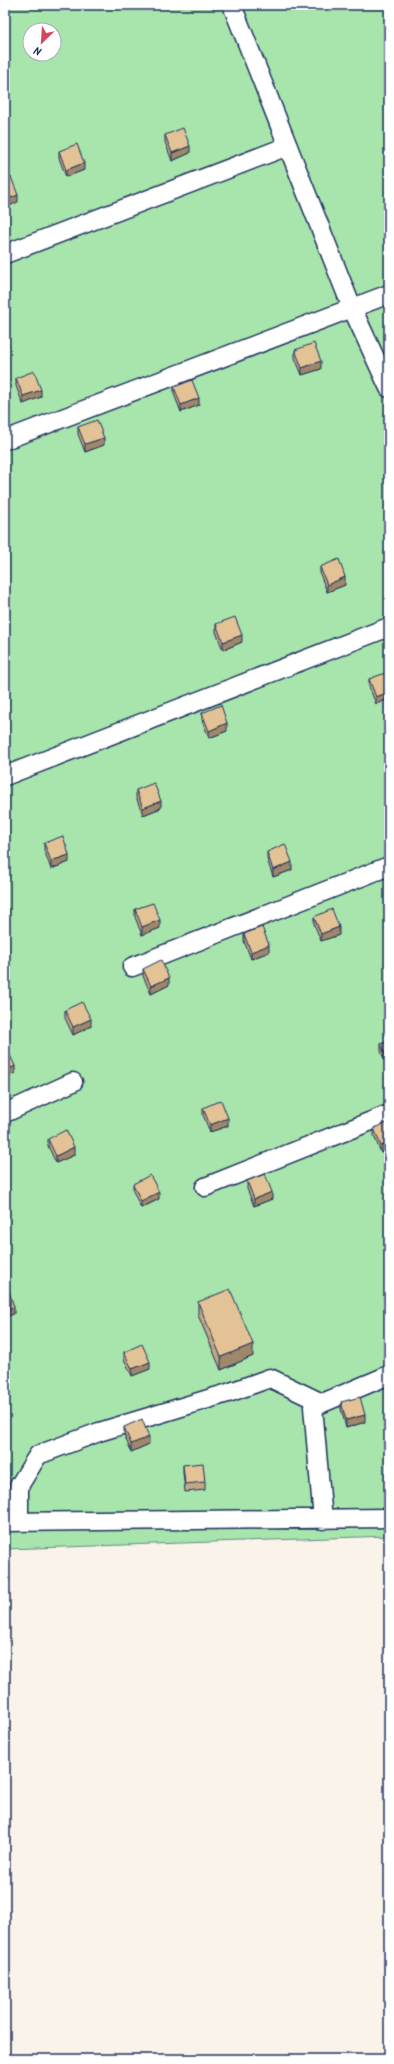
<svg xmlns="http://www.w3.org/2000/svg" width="394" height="2064" viewBox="0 0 394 2064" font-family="Kalam,sans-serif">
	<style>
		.green { fill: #a8e5ac; stroke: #628a85; fill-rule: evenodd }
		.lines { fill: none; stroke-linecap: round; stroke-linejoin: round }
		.lane-casing { stroke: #1b2f5e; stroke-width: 21 }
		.lane { stroke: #fff; stroke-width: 18 }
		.wall { fill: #c3a881; stroke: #1b2f5e }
		.shaded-wall { fill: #9f8869; stroke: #1b2f5e }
		.building { fill: #e3c396; stroke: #1b2f5e }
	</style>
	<rect width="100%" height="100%" fill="#f9f3ea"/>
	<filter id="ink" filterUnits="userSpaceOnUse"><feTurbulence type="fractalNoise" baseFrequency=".025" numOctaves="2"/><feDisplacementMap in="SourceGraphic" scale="8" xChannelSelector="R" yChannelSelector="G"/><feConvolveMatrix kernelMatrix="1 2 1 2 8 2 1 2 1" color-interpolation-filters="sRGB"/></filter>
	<g filter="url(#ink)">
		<path class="green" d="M5 5H389V1536L5 1549ZM30 30H54V54H30Z"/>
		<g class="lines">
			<defs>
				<path id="lane" d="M232 5 352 308 389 388
					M5 254 288 146
					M5 440 389 294
					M5 776 389 627
					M132 967 389 866
					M5 1113 73 1082
					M205 1187 389 1114
					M323 1520 313 1407 389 1375
					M5 1522 389 1518
					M19 1522V1486L38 1455 99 1432 228 1393 270 1378 322 1403"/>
			</defs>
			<use href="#lane" class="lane-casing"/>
			<use href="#lane" class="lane"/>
		</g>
		<path class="wall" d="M165 135 190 153 172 161 165 142Z
			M59 151 84 170 66 177 59 158Z
			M295 350 321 369 302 375 295 358Z
			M16 378 41 397 23 404 16 386Z
			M174 387 199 405 181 412 174 394Z
			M78 427 104 445 85 452 78 434Z
			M320 567 345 585 327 592 320 574Z
			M216 624 242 642 223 650 216 632Z
			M389 675V699L376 704 369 687V679Z
			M202 713 227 731 209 738 202 720Z
			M136 790 161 808 143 815 136 797Z
			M44 843 69 862 51 869 44 850Z
			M267 852 292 870 273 877 267 859Z
			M135 909 160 928 142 935 135 917Z
			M314 917 339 935 321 941 314 924Z
			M244 934 269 952 251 959 244 941Z
			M143 969 169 985 151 994 143 976Z
			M65 1010 91 1026 73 1035 65 1018Z
			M389 1041 388 1069 381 1051V1044Z
			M203 1108 228 1126 210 1132 203 1115Z
			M389 1122V1150L381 1153 374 1136V1128Z
			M48 1139 74 1155 56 1163 48 1146Z
			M247 1181 272 1199 254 1206 247 1189Z
			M133 1184 159 1199 141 1208 133 1191Z
			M198 1302 253 1356 221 1370 198 1315Z
			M124 1352 150 1369 132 1376 124 1359Z
			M341 1402 365 1422 346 1428 341 1409Z
			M124 1427 149 1444 131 1452 124 1434Z
			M183 1465 205 1482V1490L185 1492 183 1472Z"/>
		<path class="shaded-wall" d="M190 146V153L172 161V153Z
			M84 163V170L66 177V170Z
			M18 195V202L5 208V200Z
			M321 361V369L302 375V368Z
			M41 390V397L23 404V396Z
			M199 398V405L181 412V405Z
			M104 438V445L85 452V444Z
			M345 577V585L327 592V585Z
			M242 635V642L223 650V642Z
			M389 692V699L376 704V697Z
			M227 723V731L209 738V731Z
			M161 801V808L143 815V808Z
			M69 855V862L51 869V861Z
			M292 862V870L273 877V870Z
			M160 920V928L142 935V927Z
			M339 927V935L321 941V934Z
			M269 945V952L251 959V952Z
			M169 978V985L151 994V986Z
			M91 1019V1026L73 1035V1027Z
			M389 1061V1069H388V1062Z
			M15 1066V1073L5 1078V1071Z
			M228 1118V1126L210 1132V1125Z
			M389 1143V1150L381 1153V1146Z
			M74 1147V1155L56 1163V1156Z
			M159 1192V1199L141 1208V1201Z
			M272 1192V1199L254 1206V1199Z
			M14 1307V1314L5 1317V1309Z
			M253 1344V1356L221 1370V1357Z
			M150 1362V1369L132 1376V1369Z
			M365 1415V1422L346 1428V1420Z
			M149 1437V1444L131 1452V1444Z"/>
		<path class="building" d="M183 128 190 146 172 153 165 135Z
			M77 144 84 163 66 170 59 151Z
			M11 177 18 195 5 200V179Z
			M314 343 321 361 302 368 295 350Z
			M34 371 41 390 23 396 16 378Z
			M192 380 199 398 181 405 174 387Z
			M97 420 104 438 85 444 78 427Z
			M339 559 345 577 327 585 320 567Z
			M235 617 242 635 223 642 216 624Z
			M388 672 389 675V692L376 697 369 679Z
			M221 705 227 723 209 731 202 713Z
			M154 783 161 801 143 808 136 790Z
			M63 836 69 855 51 861 44 843Z
			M285 844 292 862 273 870 267 852Z
			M153 903 160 920 142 927 135 909Z
			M332 909 339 927 321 934 314 917Z
			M262 927 269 945 251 952 244 934Z
			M161 960 169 978 151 986 143 969Z
			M82 1002 91 1019 73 1027 65 1010Z
			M389 1041V1061L388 1062 381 1044Z
			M7 1049 15 1066 5 1071V1050Z
			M221 1100 228 1118 210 1125 203 1108Z
			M389 1122V1143L381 1146 374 1128Z
			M66 1130 74 1147 56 1156 48 1139Z
			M265 1174 272 1192 254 1199 247 1181Z
			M150 1175 159 1192 141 1201 133 1184Z
			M8 1288 14 1307 5 1309V1289Z
			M230 1289 253 1344 221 1357 198 1302Z
			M142 1344 150 1362 132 1369 124 1352Z
			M360 1397 365 1415 346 1420 341 1402Z
			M142 1419 149 1437 131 1444 124 1427Z
			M203 1463 205 1482 185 1484 183 1465Z"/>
	</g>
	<rect width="394" height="2064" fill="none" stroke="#fff" stroke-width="20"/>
	<rect x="10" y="10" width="374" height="2044" fill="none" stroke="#1b2f5e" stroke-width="1.5" filter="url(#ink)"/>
	<g transform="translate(42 42) rotate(205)"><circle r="19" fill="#ffffff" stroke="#a4acbf"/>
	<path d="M0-3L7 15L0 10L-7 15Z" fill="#d1495b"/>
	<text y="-6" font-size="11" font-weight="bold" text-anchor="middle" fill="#1b2f5e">N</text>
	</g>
</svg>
